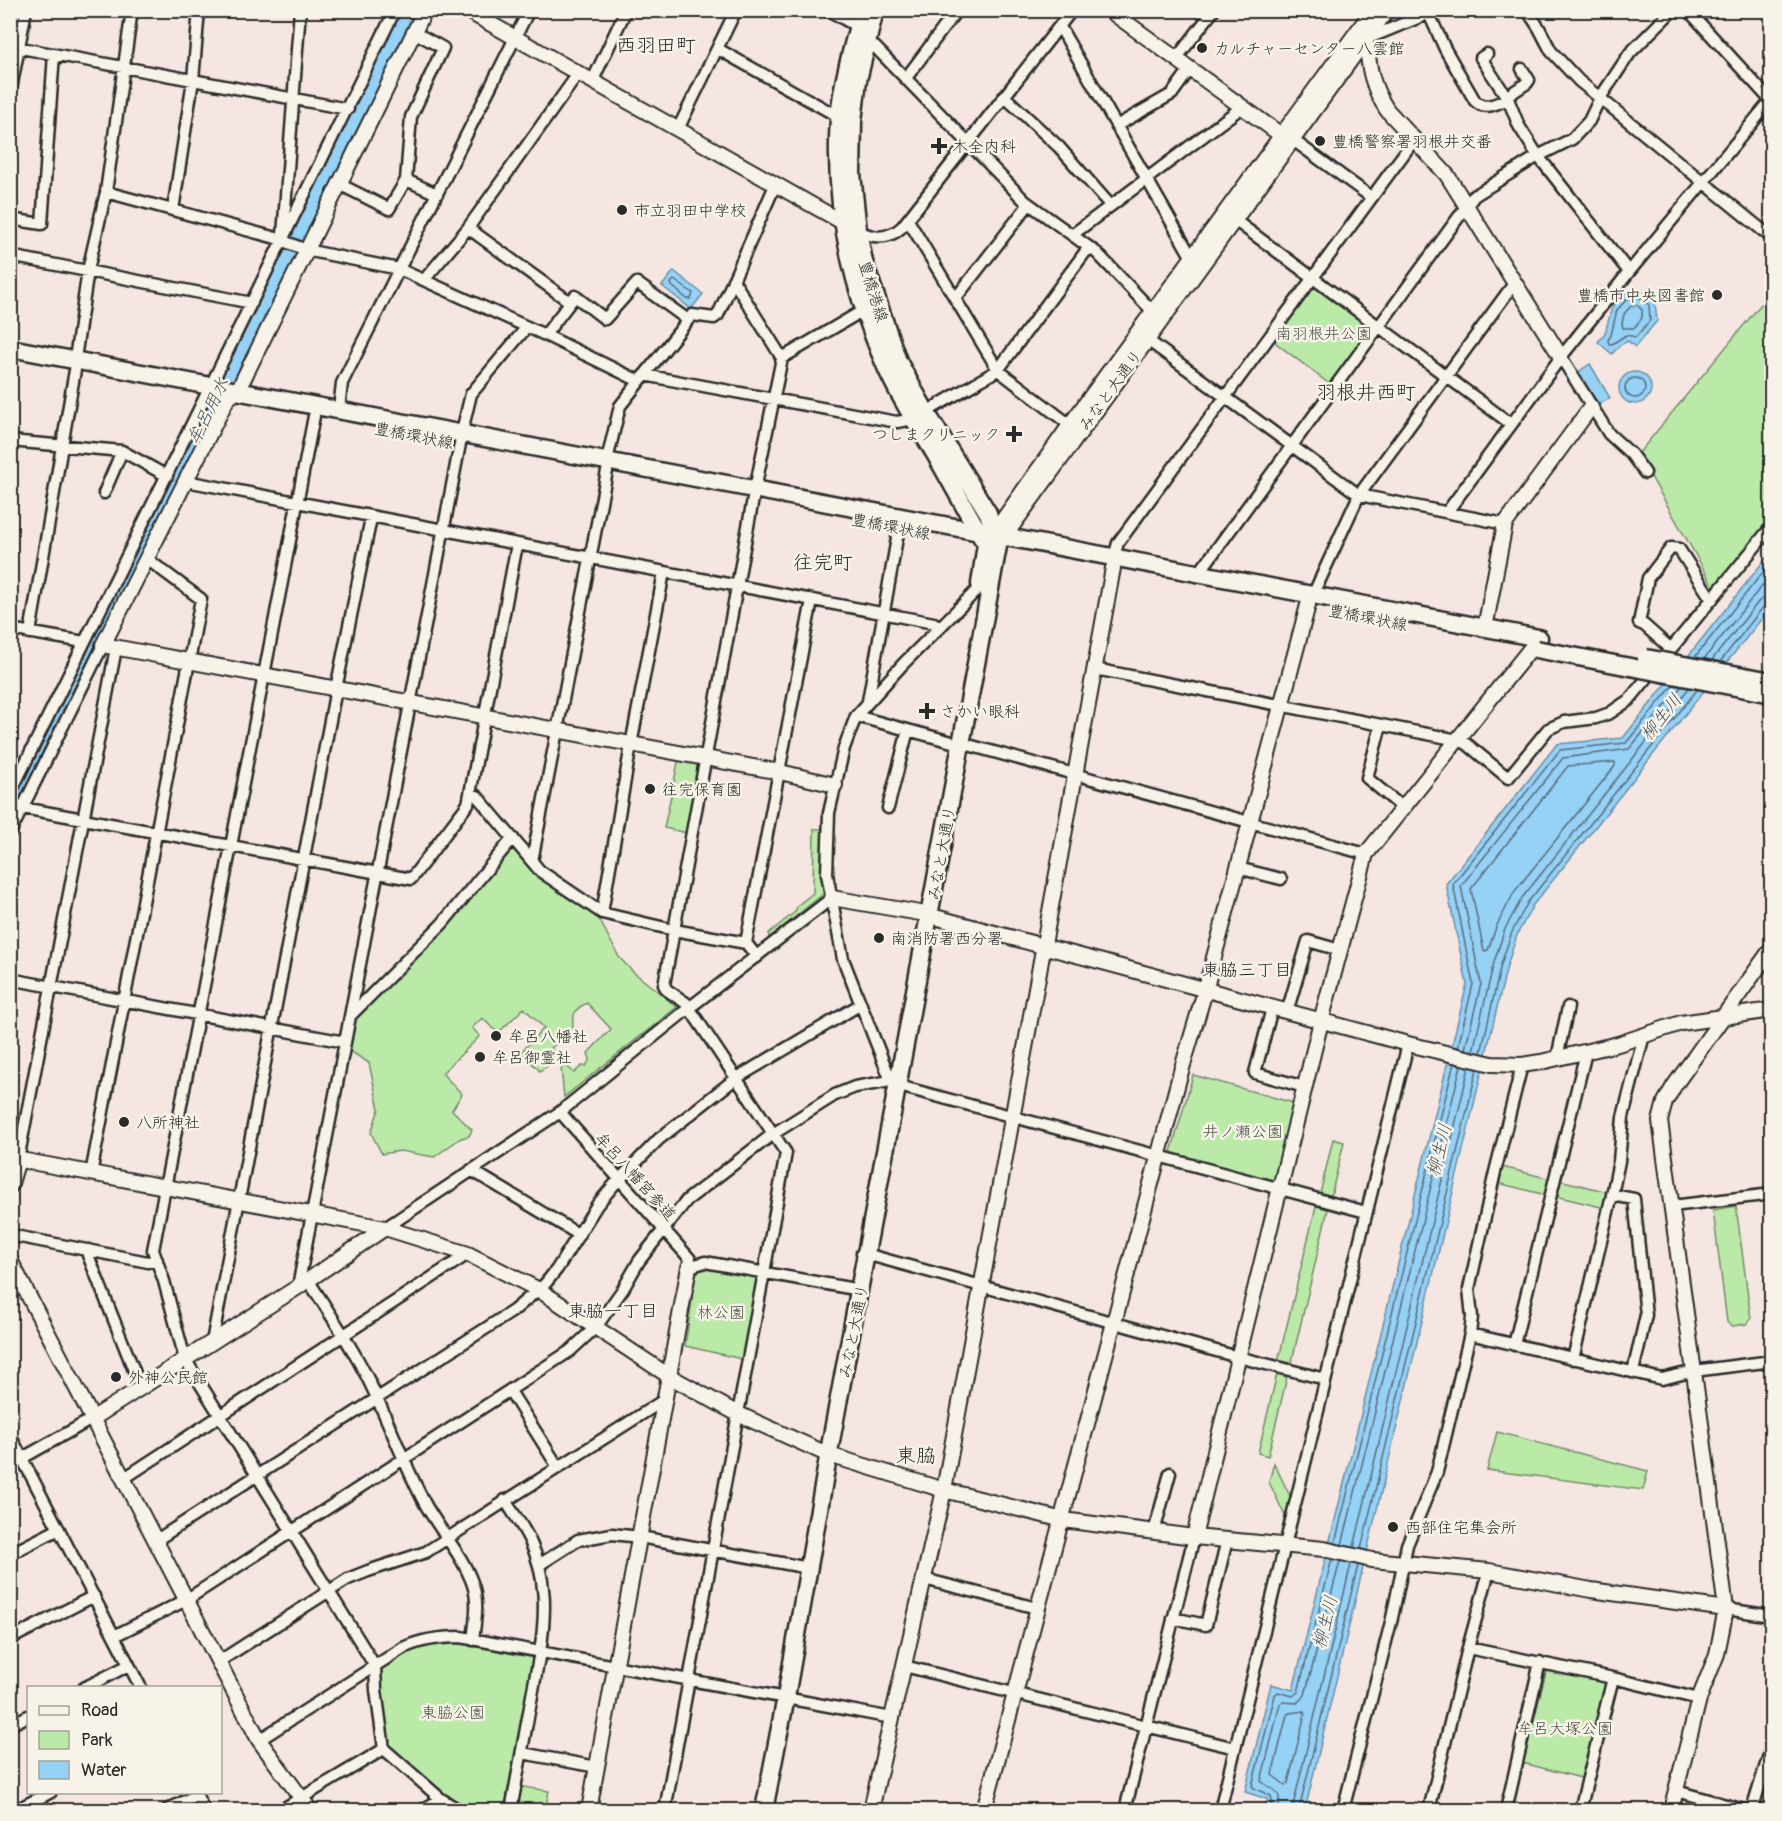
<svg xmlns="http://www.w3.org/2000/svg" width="1782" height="1821" viewBox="0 0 1782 1821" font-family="Pangolin,'Klee One',sans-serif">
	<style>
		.green { fill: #bbeaa8; stroke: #738a6a; stroke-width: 1.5 }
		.water { fill: #96d1f6; stroke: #6b8fa5; stroke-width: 1.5 }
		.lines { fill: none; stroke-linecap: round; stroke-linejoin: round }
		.shore { stroke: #566d7c; stroke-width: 1.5 }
		.stream { stroke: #6b8fa5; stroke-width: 3 }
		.river { stroke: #96d1f6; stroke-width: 18 }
		.minor-casing { stroke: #2b2b2b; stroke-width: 15 }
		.tertiary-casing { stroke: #2b2b2b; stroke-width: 18 }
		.secondary-casing { stroke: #2b2b2b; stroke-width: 21 }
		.minor { stroke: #f7f3e8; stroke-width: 10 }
		.tertiary { stroke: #f7f3e8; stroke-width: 14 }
		.secondary { stroke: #f7f3e8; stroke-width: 16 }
		.secondary-bridge-casing { stroke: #2b2b2b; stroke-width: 21; stroke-linecap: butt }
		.secondary-bridge { stroke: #f7f3e8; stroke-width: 16 }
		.poi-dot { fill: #2b2b2b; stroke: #f7f3e8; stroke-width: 2 }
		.labels { text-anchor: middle; stroke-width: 5; stroke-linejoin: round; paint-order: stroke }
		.poi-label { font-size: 16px; fill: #2b2b2b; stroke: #f7f3e8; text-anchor: start }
		.street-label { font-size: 16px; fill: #2b2b2b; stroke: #f7f3e8 }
		.park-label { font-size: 16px; fill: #485144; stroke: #f7f3e8 }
		.water-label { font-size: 18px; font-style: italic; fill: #46545e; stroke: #f7f3e8 }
		.neighbourhood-label { font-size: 18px; fill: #2b2b2b; stroke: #f7f3e8 }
		.quarter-label { font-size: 20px; fill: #2b2b2b; stroke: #f7f3e8 }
	</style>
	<rect width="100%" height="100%" fill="#f5e6e2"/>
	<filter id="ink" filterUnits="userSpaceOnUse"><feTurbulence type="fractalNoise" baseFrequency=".0167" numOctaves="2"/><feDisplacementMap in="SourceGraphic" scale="12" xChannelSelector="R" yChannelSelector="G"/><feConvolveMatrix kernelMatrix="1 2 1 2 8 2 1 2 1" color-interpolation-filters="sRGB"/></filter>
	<g filter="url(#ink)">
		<path class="green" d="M1314 285 1373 328 1331 383H1328L1276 343 1275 339Z
			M1771 292V519L1715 589 1638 454Z
			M679 758 700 763 687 833 664 828Z
			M814 829H823L821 874 824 891 822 895 769 938V933L795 912 798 905 813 893Z
			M514 846 535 873 599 919 619 957 632 971 677 1007 564 1097 561 1068 567 1066 574 1073 582 1066H586L590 1059 588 1053 611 1029 587 1003C575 1008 572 1015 573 1028L551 1048 559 1058 540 1071 521 1052 544 1028 524 1008 498 1033 482 1018 472 1028 480 1036 442 1073 462 1094 452 1110 472 1130 469 1136 461 1138 434 1157 400 1151 382 1154 371 1133 379 1109 369 1063 350 1051 353 1021 446 927 511 847Z
			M1193 1075 1294 1103 1277 1179 1272 1182 1171 1152Z
			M1333 1139 1344 1142 1331 1196 1320 1194Z
			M1502 1167 1551 1179 1546 1195 1498 1183Z
			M1559 1180 1609 1192 1605 1208 1555 1196Z
			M1316 1206 1328 1209 1291 1365 1278 1362Z
			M1736 1206 1751 1319 1747 1324 1732 1326 1727 1322 1713 1210Z
			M702 1268 759 1277 742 1359 685 1346 696 1274Z
			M1277 1374 1287 1377 1268 1456 1258 1453Z
			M1497 1432 1648 1471 1643 1490 1487 1470Z
			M1274 1463 1291 1498 1286 1518 1269 1482Z
			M446 1642 530 1656 533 1661 519 1744 504 1810H466L450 1801 388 1748 379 1688V1671C402 1655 418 1645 446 1642Z
			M1551 1669 1605 1681 1609 1685 1585 1779 1523 1763 1546 1672Z
			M518 1786 549 1791 545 1810H514Z"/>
		<path class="water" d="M674 271 703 294 691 309 662 286Z
			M1641 291 1655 302 1657 321 1635 347 1628 341 1620 345 1612 354 1598 342 1605 333 1612 307 1624 293Z
			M1590 364 1610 398 1598 405 1578 372Z
			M1619 388a16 16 0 1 1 32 0a16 16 0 1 1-32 0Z
			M1771 552V607L1533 905 1517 935 1507 966 1305 1810H1264L1267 1799 1245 1792 1271 1684 1293 1690 1467 984 1446 884 1557 744 1623 738Z"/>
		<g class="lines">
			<path class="shore" d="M674 280 693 293 691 299H687L672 286 671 283Z
				M1639 297 1649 305 1650 320 1636 337 1626 335 1612 344H1609L1608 340 1611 335 1617 310 1627 299Z
				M1637 305 1642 310V318L1634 328H1623L1622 324 1624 314 1631 306Z
				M1625 388a10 10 0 1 1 20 0a10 10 0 1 1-20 0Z
				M1695 657 1772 561
				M1704 659 1772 573
				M1712 660 1759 601 1765 597 1772 596
				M1720 662 1764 606 1772 604
				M1615 762V766L1515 891 1497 925 1488 950 1484 951 1471 889 1568 766Z
				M1458 1047 1473 984 1453 884 1560 750 1626 743 1673 685
				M1465 1049 1481 984 1461 886 1563 758 1629 749 1681 687
				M1473 1051 1494 962 1505 929 1522 898 1689 688
				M1481 1053 1501 964 1512 932 1528 902 1697 690
				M1335 1543 1454 1063
				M1342 1545 1461 1065
				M1354 1547 1469 1067
				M1361 1549 1477 1069
				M1304 1711 1305 1714 1288 1783 1285 1785 1272 1775 1287 1715 1289 1713Z
				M1270 1810 1272 1801 1271 1796 1254 1788 1252 1786 1275 1695 1278 1692 1293 1696 1298 1692 1332 1559
				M1278 1810C1283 1788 1273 1792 1261 1781L1280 1704 1283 1702 1297 1703 1305 1695 1340 1561
				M1292 1810 1351 1564
				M1299 1810 1358 1565"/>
			<path class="stream" d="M10 754 23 760"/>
			<path class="river" d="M10 811 406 10"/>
			<defs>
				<path id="minor" d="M828 10 858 27
					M1527 10 1539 28 1551 51 1579 81 1772 238
					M1688 10 1772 102
					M1429 14 1445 49 1475 101C1485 111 1497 103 1508 99L1519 126 1538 156 1629 272
					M1060 27 1192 258
					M414 32 443 48 411 117 406 180 437 194
					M1366 39 1437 10
					M866 42 875 47 1025 201 1097 253 1157 316
					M10 46 348 109
					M718 49 839 117
					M1487 54 1481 58 1508 99
					M1176 59 1214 10
					M906 78 957 10
					M592 82 626 10
					M10 94 26 10
					M1005 97 1059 147 1110 205
					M1506 97 1527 83 1529 80 1522 69
					M1116 126 1172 94 1190 69
					M678 129 736 10
					M1293 140 1371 197
					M339 184 389 209 406 180
					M106 192 276 238 306 250 399 269 545 335 639 381
					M173 210 193 80 199 10
					M1229 216 1511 424
					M10 219 42 224 54 54
					M908 220 998 370 1070 425
					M468 228 570 302
					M855 229C871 238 887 241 902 227L1072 10
					M283 235 300 10
					M1072 235 1242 107
					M10 256 252 303
					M424 280 468 228 578 74
					M733 280 782 358
					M955 299 1029 204
					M545 335 575 296 605 319 637 283 688 320
					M1142 336 1359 495 1505 524
					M1561 357 1609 434 1631 454 1645 473
					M75 359 88 270 106 192 132 10
					M644 375 897 422 914 419 998 370 1089 247
					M211 385 395 10
					M339 409 342 383 529 10
					M314 416 153 1250 164 1281 185 1359 375 1666 376 1690 384 1749 441 1799 459 1810
					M10 441 122 451 167 476
					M607 460 620 406 692 315 714 318 718 315 776 183
					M186 481 934 623 940 628
					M104 493 122 451
					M1447 512 1561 357 1629 272 1772 99
					M517 544 470 794 477 796 540 871 602 913 674 930 746 943 757 957
					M1114 557 1118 543 1414 140
					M1199 573 1474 196 1538 156 1572 139 1589 121 1600 98 1630 53 1673 10
					M1313 595 1359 495 1510 289 1516 285
					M10 629 84 642
					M30 633 75 370
					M1671 649 1644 625 1639 623 1648 578 1671 548 1679 549 1712 600
					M1095 669 1458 740 1467 744 1508 778 1548 729 1564 722 1596 718 1610 713 1629 700 1772 526
					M868 701 899 527
					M856 716 952 742
					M1381 725 1367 778 1403 808
					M961 743 1366 854
					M10 794 206 395
					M23 808 411 879 468 804 470 794
					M888 808 908 730
					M10 833 103 645
					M532 861 607 471
					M1238 868 1281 879
					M602 913 631 745 664 572
					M746 943 812 600
					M10 979 345 1042
					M1272 1008 1255 1073 1304 1087
					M1287 1012 1308 941 1340 950
					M350 1016 442 924 513 838
					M1557 1058 1568 1007
					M892 1082 899 1086 1366 1212
					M560 1112 690 1259 689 1267 705 1262 860 1290
					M18 1160 116 648
					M471 1170 578 1234
					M91 1174 201 599 147 559
					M1612 1195 1634 1199 1646 1315 1633 1372
					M1672 1206 1772 1194
					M385 1228 560 1112 689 1008 832 898
					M10 1235 148 1262 157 1260
					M89 1250 88 1255 141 1388
					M862 1253 1238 1357 1325 1379
					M308 1280C329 1312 350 1343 367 1377 388 1419 403 1462 424 1502 439 1530 463 1555 473 1585 479 1603 475 1622 473 1640
					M298 1287 464 423 471 394 526 328
					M1470 1334 1662 1379 1694 1371 1772 1361
					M212 1342 336 689 371 518
					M1514 1345 1586 1052
					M1573 1359 1612 1195 1619 1161 1623 1117 1644 1035
					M510 1391 558 1467
					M10 1435 141 1688
					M10 1465 92 1419
					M123 1479 468 1254
					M505 1500C513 1513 523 1526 530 1541 547 1576 546 1614 540 1652L511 1810
					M1154 1532 1170 1473
					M155 1541 513 1311 545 1284 557 1269 597 1205 613 1186 659 1139 735 1079 861 1004
					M10 1554 59 1529
					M539 1565 578 1540 612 1534 640 1537 809 1568
					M1489 1571 1468 1648 1613 1678 1699 1699
					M924 1579 1037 1608
					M1726 1609 1772 1616
					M1173 1618 1206 1625 1227 1540
					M114 1636 186 1600 570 1351 596 1327 623 1289 639 1261 687 1200 773 1134 835 1095 855 1087 891 1081 843 959 827 874 829 813 844 748 856 716 903 664 980 587
					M10 1639 94 1596
					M218 1662 348 1579 368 1571 426 1552 664 1400
					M904 1666 1235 1748
					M84 1688 129 1665
					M10 1725 28 1716
					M259 1740 403 1648C422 1639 441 1637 461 1637L892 1718
					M522 1753 597 1767
					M1676 1791 1744 1810
					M195 1792 204 1810
					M16 1810 51 1792
					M167 1810 197 1795
					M281 1810 384 1749
					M422 1810 441 1799
					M665 1810 786 1153 686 1003 667 990 664 985 753 499 782 358 864 310
					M1125 1810 1194 1537
					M1220 1810 1408 1044
					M1343 1810 1392 1618 1407 1545 1437 1472 1470 1334 1472 1317 1469 1289 1495 1172 1522 1065
					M1429 1810 1468 1648
					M1506 1810 1540 1662
					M1580 1810 1613 1678
					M1752 1810 1772 1745"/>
				<path id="tertiary" d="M425 10 238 390 227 399 223 407 103 645 780 772 835 785
					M466 10 844 223
					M1109 10 1281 135 1288 138
					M1366 39C1369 68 1371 85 1387 110L1447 175 1561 357
					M990 538 1070 425 1373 10
					M999 544 1387 10
					M1485 628 1505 524 1591 407
					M832 898 920 913 1408 1044 1492 1064 1522 1065 1541 1062 1618 1044 1681 1023 1772 1010
					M10 1158 385 1228 468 1254 539 1290 669 1376 738 1414 829 1455 944 1490 1063 1520 1194 1537 1324 1549 1372 1560 1489 1571 1591 1590 1726 1609
					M10 1186 18 1160
					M10 1260 259 1740 310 1810
					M92 1419 298 1287 385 1228
					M1194 1537 1321 1021 1366 854 1531 648
					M589 1810 689 1267
					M871 1810 944 1490 1113 568
					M984 1810 1180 1075 1205 991 1308 605
					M1671 1810 1699 1699 1717 1654 1726 1609 1660 1121 1665 1102 1674 1086 1772 948"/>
				<path id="secondary" d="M862 10C853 46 842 81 839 118 833 203 852 289 886 367 899 397 918 426 935 454 951 482 966 510 982 538
					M10 348 1539 638
					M980 584 986 544
					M764 1810 786 1697 831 1441 998 546 988 513 926 412 898 361 864 262 858 231 852 174 853 121 858 80 875 10"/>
			</defs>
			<use href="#minor" class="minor-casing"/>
			<use href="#tertiary" class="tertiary-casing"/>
			<use href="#secondary" class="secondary-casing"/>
			<use href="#minor" class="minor"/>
			<use href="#tertiary" class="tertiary"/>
			<use href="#secondary" class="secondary"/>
			<defs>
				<path id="secondary-bridge" d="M1536 649 1772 694
					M1646 658 1772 681"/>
			</defs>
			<use href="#secondary-bridge" class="secondary-bridge-casing"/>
			<use href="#secondary-bridge" class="secondary-bridge"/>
		</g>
	</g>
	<g class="poi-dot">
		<circle cx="1202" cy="48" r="6"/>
		<circle cx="1320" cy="141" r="6"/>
		<path d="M936 137h6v6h6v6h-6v6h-6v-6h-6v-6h6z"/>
		<circle cx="622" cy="210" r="6"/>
		<circle cx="1717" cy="295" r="6"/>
		<path d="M1011 425h6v6h6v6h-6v6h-6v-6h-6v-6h6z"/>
		<path d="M924 702h6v6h6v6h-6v6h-6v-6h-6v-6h6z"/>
		<circle cx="650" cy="789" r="6"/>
		<circle cx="879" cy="938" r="6"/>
		<circle cx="496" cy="1036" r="6"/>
		<circle cx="480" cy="1057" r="6"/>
		<circle cx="124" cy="1122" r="6"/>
		<circle cx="116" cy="1377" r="6"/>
		<circle cx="1393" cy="1527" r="6"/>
	</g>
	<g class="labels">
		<g class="poi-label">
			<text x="1214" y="54">カルチャーセンター八雲館</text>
			<text x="1332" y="147">豊橋警察署羽根井交番</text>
			<text x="952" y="152">木全内科</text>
			<text x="634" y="216">市立羽田中学校</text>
			<text x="1705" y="301" text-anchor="end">豊橋市中央図書館</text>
			<text x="1000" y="440" text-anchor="end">つしまクリニック</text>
			<text x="940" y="717">さかい眼科</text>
			<text x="662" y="795">往完保育園</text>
			<text x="891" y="944">南消防署西分署</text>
			<text x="508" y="1042">牟呂八幡社</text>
			<text x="492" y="1063">牟呂御霊社</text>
			<text x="136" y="1128">八所神社</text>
			<text x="128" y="1383">外神公民館</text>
			<text x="1405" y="1533">西部住宅集会所</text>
		</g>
		<g class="street-label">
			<text transform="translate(874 291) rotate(73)" y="6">豊橋港線</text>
			<text transform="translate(1110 390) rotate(-54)" y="6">みなと大通り</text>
			<text transform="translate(414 435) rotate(11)" y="6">豊橋環状線</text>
			<text transform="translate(891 526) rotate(11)" y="6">豊橋環状線</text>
			<text transform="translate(1368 617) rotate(11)" y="6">豊橋環状線</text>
			<text transform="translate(941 853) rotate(-80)" y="6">みなと大通り</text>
			<text transform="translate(636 1176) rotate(48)" y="6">牟呂八幡宮参道</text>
			<text transform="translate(853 1331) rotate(-79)" y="6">みなと大通り</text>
		</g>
		<g class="park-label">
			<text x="1324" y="339">南羽根井公園</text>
			<text x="1243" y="1137">井ノ瀬公園</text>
			<text x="721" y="1318">林公園</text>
			<text x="453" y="1718">東脇公園</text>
			<text x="1565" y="1734">牟呂大塚公園</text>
		</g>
		<g class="water-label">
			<text transform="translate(208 411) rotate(-64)" y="6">牟呂用水</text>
			<text transform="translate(1661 717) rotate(-51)" y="6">柳生川</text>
			<text transform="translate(1439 1150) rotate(-76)" y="6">柳生川</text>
			<text transform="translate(1325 1622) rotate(-76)" y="6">柳生川</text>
		</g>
		<g class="neighbourhood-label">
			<text x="1247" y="976">東脇三丁目</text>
			<text x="613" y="1317">東脇一丁目</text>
		</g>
		<g class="quarter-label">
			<text x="656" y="52">西羽田町</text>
			<text x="1366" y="399">羽根井西町</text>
			<text x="823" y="569">往完町</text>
			<text x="916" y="1462">東脇</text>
		</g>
	</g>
	<rect width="1782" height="1821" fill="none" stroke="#f7f3e8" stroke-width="36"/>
	<rect x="18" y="18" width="1746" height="1785" fill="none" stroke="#2b2b2b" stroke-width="2" filter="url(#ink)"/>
	<rect x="27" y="1686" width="195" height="108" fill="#f7f3e8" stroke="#a5a39c" stroke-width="1.5"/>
	<rect x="39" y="1706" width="30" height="9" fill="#f7f3e8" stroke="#a5a39c" stroke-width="1.5"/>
	<text x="81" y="1716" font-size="18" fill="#2b2b2b">Road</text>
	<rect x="39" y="1731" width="30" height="18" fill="#bbeaa8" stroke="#a5a39c" stroke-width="1.5"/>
	<text x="81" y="1746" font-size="18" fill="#2b2b2b">Park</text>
	<rect x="39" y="1761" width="30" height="18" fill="#96d1f6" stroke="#a5a39c" stroke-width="1.5"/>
	<text x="81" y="1776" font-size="18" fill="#2b2b2b">Water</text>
</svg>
